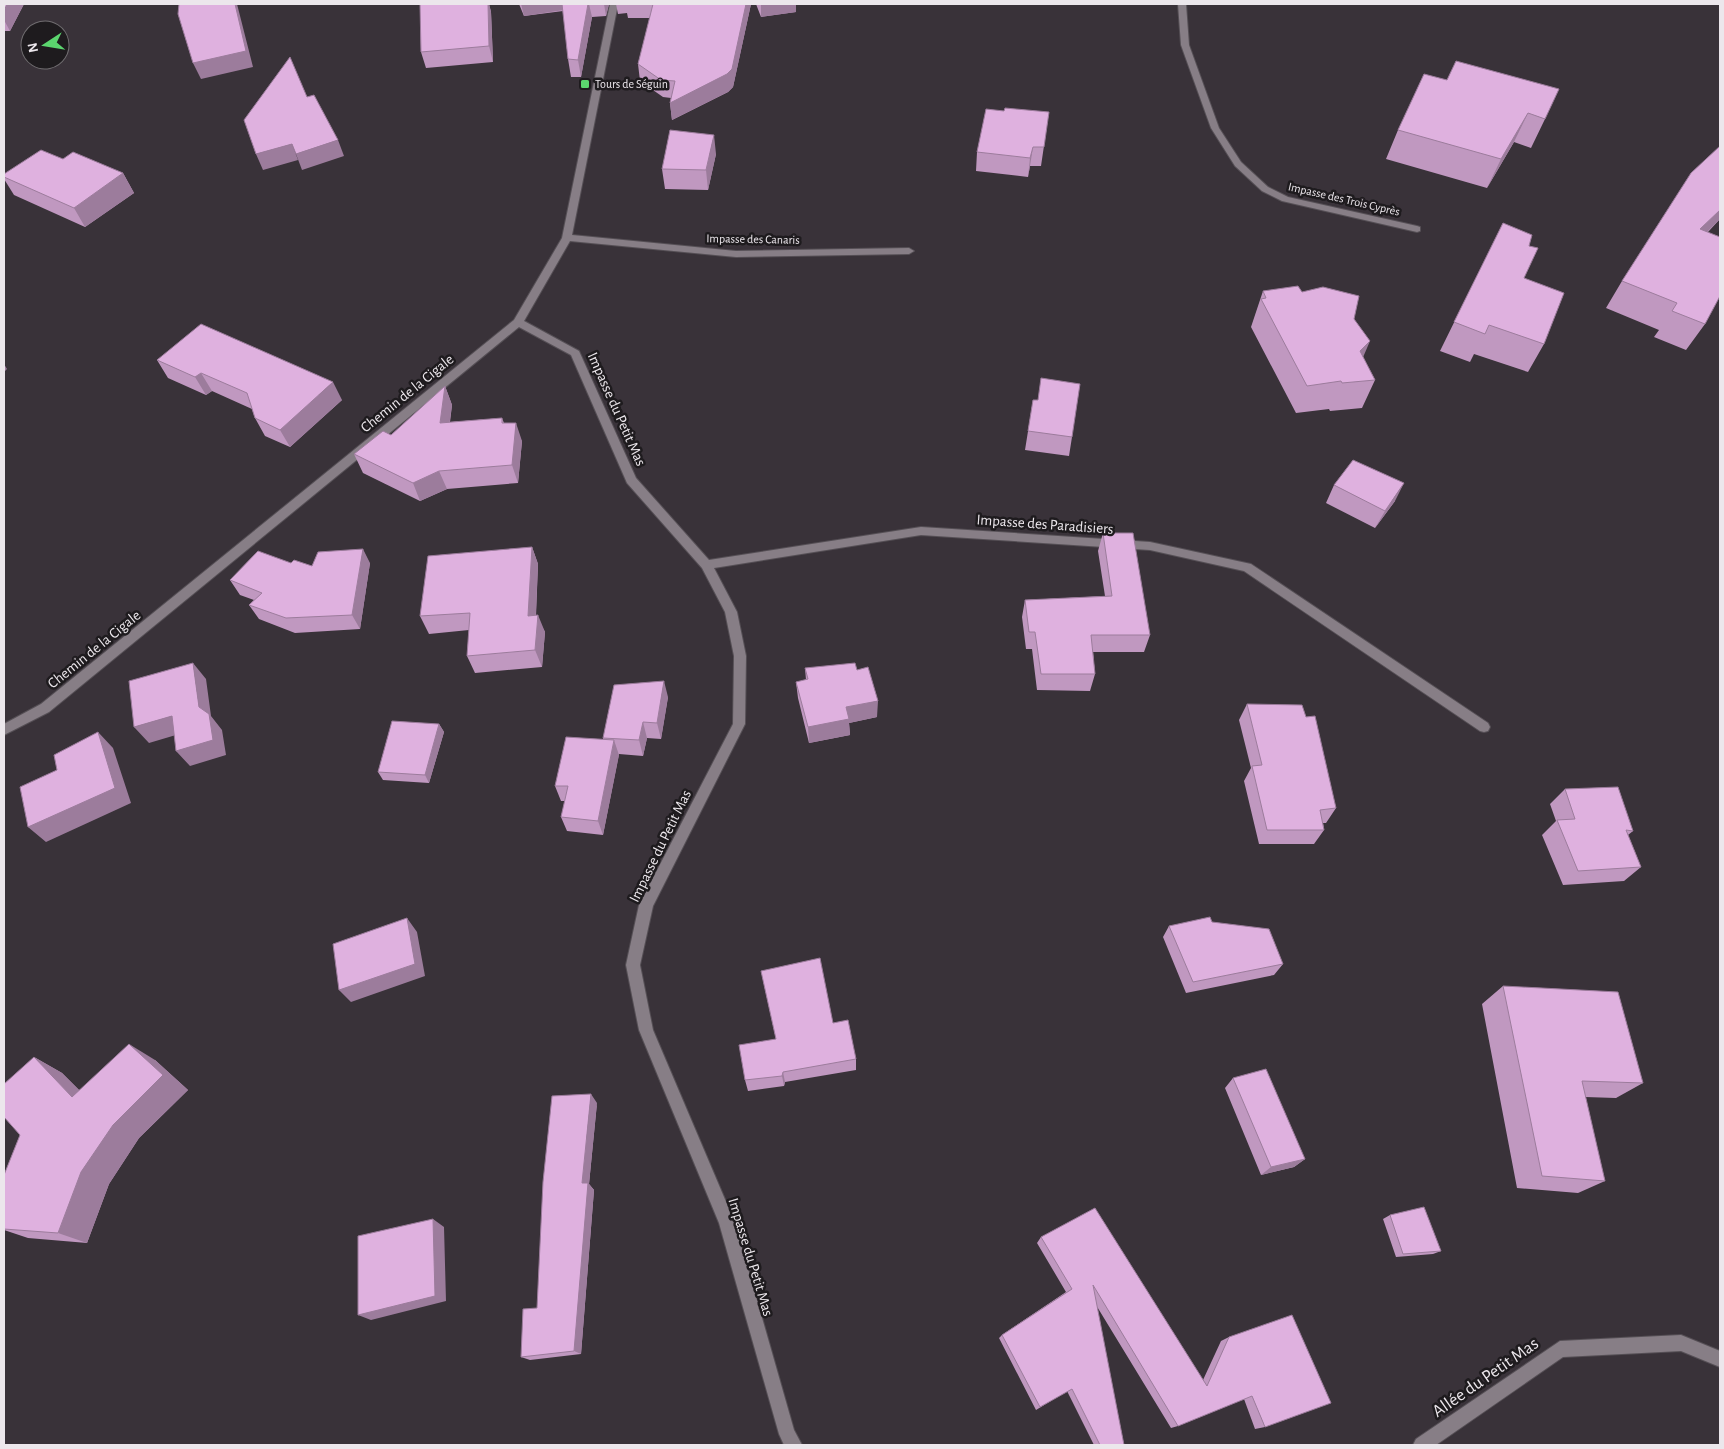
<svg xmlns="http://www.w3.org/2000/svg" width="1724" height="1449" viewBox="0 0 1724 1449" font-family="'Alegreya Sans',sans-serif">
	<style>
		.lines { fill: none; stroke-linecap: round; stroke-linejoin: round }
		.minor-casing { stroke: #554f55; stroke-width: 2 }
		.minor { fill: #877e86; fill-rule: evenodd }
		.wall { fill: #c098c0 }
		.shaded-wall { fill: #9c7c9c }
		.building { fill: #dfb1df; stroke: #9c7c9c }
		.poi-dot { fill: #5bd56e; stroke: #1e1b1e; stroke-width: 2 }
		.labels { text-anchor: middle; stroke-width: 5; stroke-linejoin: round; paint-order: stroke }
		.far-poi-label { font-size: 12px; fill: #ece7ec; stroke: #1e1b1e; text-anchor: start }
		.far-street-label { font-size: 12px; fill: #ece7ec; stroke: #1e1b1e }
		.street-label { font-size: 15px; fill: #ece7ec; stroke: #1e1b1e }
		.near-street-label { font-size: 18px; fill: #ece7ec; stroke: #1e1b1e }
	</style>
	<rect width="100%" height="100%" fill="#393239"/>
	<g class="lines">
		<defs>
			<path id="minor" d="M610 4H618L572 235 736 251 909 248 914 251 909 254 736 257 570 241 524 321 579 351 636 478 709 560 921 527 1150 542 1251 564 1488 723 1490 727 1488 731 1484 732 1480 731 1244 571 1150 550 921 535 714 568 737 612 746 656 745 724 653 906 640 965 653 1030 735 1223 794 1430 802 1445H784L779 1434 719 1223 639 1030 626 965 639 905 733 724 734 656 725 612 702 568 627 483 571 355 519 327 49 712 4 735V724L41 704 514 320 562 238Z
				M1178 4H1186L1189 45 1219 128 1241 162 1268 187 1288 197 1417 226 1420 227V231L1417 232 1282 201 1262 191 1235 166 1211 128 1181 45Z
				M1681 1335 1720 1351V1367L1681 1351 1563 1357 1436 1445H1413L1416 1439 1560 1341Z"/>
		</defs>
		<use href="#minor" class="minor-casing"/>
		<use href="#minor" class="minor"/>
	</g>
	<path class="wall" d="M4 4H24L10 31H4Z
		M420 4H489L491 12 493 62 426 68 421 52Z
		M519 4H609L606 16 592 17 581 77H571L568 59 563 11 524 16Z
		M616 4H751L733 87 728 92 672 120 670 103 671 98 663 97 640 81 638 64 650 18H628L627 13 618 14Z
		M756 4H796V12L761 17Z
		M1447 80 1545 119 1531 148 1514 142 1487 188 1386 159 1398 130Z
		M1004 111 1049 112 1041 166H1030L1028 177 976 171 977 152Z
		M1720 146V219L1708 232 1705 324 1686 350 1654 337 1659 330 1606 308 1622 281Z
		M716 154 708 190 665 189 662 169Z
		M63 159 123 173 134 193 85 227 14 195 4 179V174Z
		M1503 223 1529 246 1524 278 1544 344 1528 372 1474 354 1470 362 1440 351Z
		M1263 291 1302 292 1354 319 1363 357 1375 380 1362 408 1330 411 1329 409 1296 413 1251 327Z
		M157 360 342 400 290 447 265 436 255 418 252 409 212 391 206 395 168 378Z
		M445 386 452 405 450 422 502 418 504 423 522 441 518 483 447 489 420 501 363 473 354 454 391 435Z
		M1033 400 1072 437 1069 456 1025 450Z
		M1334 485 1395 501 1375 528 1326 503Z
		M1103 533 1150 635 1144 652H1093L1095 674 1090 691 1037 690 1032 649H1026L1022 617 1025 600 1105 596 1098 551Z
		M532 547 538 564 536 616 545 632 542 667 475 673 467 656 469 630 429 634 420 616Z
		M291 563 312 566 370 563 360 629 295 633 259 619 249 605 254 600 240 595 230 580Z
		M805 668 857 670 877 717 849 723 850 735 809 743 798 698 796 682 806 680Z
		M668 697 661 739 647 738 643 756 619 754 603 835 567 831 561 817 565 801H561L555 786 603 739V738Z
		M1247 704 1336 808 1326 823H1323L1324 830 1314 844H1259L1244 781 1251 768 1239 720Z
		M439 724 444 732 429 783 383 780 378 772Z
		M1565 789 1633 831 1628 835 1641 867 1624 881 1563 885 1542 835 1556 821 1550 804Z
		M1212 922 1283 964 1274 975 1186 993 1163 937 1169 926Z
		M761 971 833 1023 856 1059V1070L785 1082 784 1086 748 1091 745 1080 776 1039Z
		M1503 986 1643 1083 1616 1098 1585 1097 1605 1181 1578 1193 1517 1188 1482 1004Z
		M34 1057 62 1073 79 1090 155 1060 188 1090 139 1138 109 1184 87 1243 28 1238 4 1230V1175L20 1135Z
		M1233 1078 1305 1159 1294 1167 1261 1175 1225 1088Z
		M597 1103 589 1184 594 1190 581 1354 530 1360 521 1357 537 1308Z
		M1390 1215 1441 1251 1433 1254 1396 1257 1383 1219Z
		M1041 1237 1203 1380 1221 1341 1229 1337 1265 1427 1255 1429 1244 1399 1178 1426 1171 1428 1096 1305 1124 1445H1094L1067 1391 1036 1410 999 1338 1002 1335 1066 1292 1037 1243Z"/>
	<path class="shaded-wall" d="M7 4H24L10 31 4 20V11Z
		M235 4H237L253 67 201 79 193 63Z
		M488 4H489L491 12 493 62 489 46Z
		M521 4H563L564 10 524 16Z
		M588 4H589L592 17 581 77 578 60Z
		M604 4H609L606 16Z
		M746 4H751L733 87 728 92 672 120 670 103Z
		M761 4H796V12L761 17Z
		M1528 113 1514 142 1487 188 1501 159Z
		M714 135 716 154 708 190 706 170Z
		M338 140 344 156 302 170 296 154Z
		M292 144 298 160 263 170 256 154Z
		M1033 147 1030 166 1028 177 1030 158Z
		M123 173 134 193 85 227 74 208Z
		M1720 210V219L1683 256 1700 229Z
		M1370 341 1358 369 1360 351Z
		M4 364 7 369 4 372Z
		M201 373 212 391 206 395 195 377Z
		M333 382 342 400 290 447 280 430Z
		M445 386 452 405 447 441 440 423Z
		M516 423 522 441 518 483 512 465Z
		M439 471 447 489 420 501 413 483Z
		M1404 483 1395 501 1375 528 1385 511Z
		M532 547 538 564 535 633 528 616Z
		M363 549 370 563 360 629 352 615Z
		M538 615 545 632 542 667 535 650Z
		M193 663 206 679 211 716 222 730 226 755 190 766 176 751 199 707Z
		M664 681 668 697 661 739 657 723Z
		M878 701 877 717 849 723 850 735 809 743 808 727 846 707Z
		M172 716 186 732 149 743 134 727Z
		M643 722 647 738 643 756 639 740Z
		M439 724 444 732 429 783 425 775Z
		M98 732 113 748 131 803 46 842 28 827Z
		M614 740 619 755 603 835 598 821Z
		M407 918 417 932 425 976 351 1002 339 990Z
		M129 1044 155 1060 188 1090 139 1138 109 1184 87 1243 58 1233Z
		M34 1057 62 1073 100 1111 72 1097Z
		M783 1072 785 1082 784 1086 782 1076Z
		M591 1094 597 1103 589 1184 594 1190 581 1354 574 1351 582 1183Z
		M1305 1159 1294 1167 1261 1175 1271 1167Z
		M433 1219 444 1227 446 1301 371 1320 358 1315Z"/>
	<path class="building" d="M4 4H7L4 11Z
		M179 4H235L246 51 193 63 178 14Z
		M420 4H488L489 46 421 52Z
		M562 4H588L578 60 568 59Z
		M653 4H746L732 69 727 74 670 103 675 81 661 80 638 64Z
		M290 57 307 97 314 95 338 140 296 154 292 144 256 154 244 120Z
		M1456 61 1559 89 1545 119 1528 113 1501 159 1398 130 1424 74 1447 80Z
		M1005 108 1049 112 1044 147H1033L1030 158 977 152 986 109 1004 111Z
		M670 130 714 135 706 170 662 169Z
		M1720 146V210L1700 229 1720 237V296L1705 324 1672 311 1677 303 1622 281 1691 173Z
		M41 150 63 159 73 152 123 173 74 208 4 177V174Z
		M1503 223 1532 235 1529 246 1538 248 1524 278 1564 293 1544 344 1489 325 1485 334 1454 322Z
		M1298 286 1302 292 1323 287 1359 296 1354 319 1370 341 1360 351 1375 380 1342 383 1341 381 1307 386 1261 299 1266 298 1263 291Z
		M201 324 333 382 280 430 255 418 247 393 201 373 195 377 157 360Z
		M1041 378 1080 384 1072 437 1028 431 1033 400H1038Z
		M445 386 440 423 502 418V423H516L512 465 439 471 413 483 354 454 383 431 391 435Z
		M1353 460 1404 483 1385 511 1334 485Z
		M1103 533H1133L1150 635H1091L1095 674H1041L1035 632H1029L1025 600 1112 596Z
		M532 547 528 616 538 615 535 650 467 656 470 613 420 616 428 556Z
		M363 549 352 615 286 618 249 605 262 593 230 580 258 551 291 563 294 560 312 566 318 552Z
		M193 663 199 707 209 714 213 740 176 751 172 716 134 727 129 681Z
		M855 663 857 670 868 667 878 701 846 707 849 719 808 727 796 682 808 679 805 668Z
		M664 681 657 723 643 722 639 740 603 738 614 685Z
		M1247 704 1302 705 1306 717 1315 716 1336 808 1320 810 1324 830H1267L1252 766 1262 765Z
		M392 721 439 724 425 775 378 772Z
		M98 732 115 788 28 827 20 787 57 770 54 755Z
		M566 737 614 740 598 821 561 817 568 786H555Z
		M1618 787 1633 831 1626 830 1641 867 1578 871 1557 820 1575 819 1565 789Z
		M1210 917 1212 922 1269 929 1283 964 1193 982 1169 926Z
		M407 918 415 964 339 990 333 944Z
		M820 958 833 1023 848 1020 856 1059 783 1072 782 1076 745 1080 739 1045 776 1039 761 971Z
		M1503 986 1618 992 1643 1083 1582 1081 1605 1181 1542 1176Z
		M129 1044 163 1075 113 1125 81 1172 58 1233 4 1229V1175L20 1135 4 1117V1084L34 1057 72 1097Z
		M1266 1069 1305 1159 1271 1167 1233 1078Z
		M591 1094 582 1183H588L574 1351 521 1357 523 1309 537 1308 543 1182 552 1096Z
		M1424 1207 1441 1251 1403 1254 1390 1215Z
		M1095 1208 1207 1386 1229 1337 1292 1315 1331 1403 1265 1427 1252 1396 1178 1426 1093 1285 1124 1445H1100L1072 1389 1040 1407 1002 1335 1072 1289 1041 1237Z
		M433 1219 435 1296 358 1315V1236Z"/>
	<rect class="poi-dot" x="580" y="79" width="10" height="10" rx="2.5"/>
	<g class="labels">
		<g class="far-poi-label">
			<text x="595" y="88">Tours de Séguin</text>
		</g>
		<g class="far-street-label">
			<text transform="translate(1344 199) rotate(13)" y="4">Impasse des Trois Cyprès</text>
			<text transform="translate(753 239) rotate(1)" y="4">Impasse des Canaris</text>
		</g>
		<g class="street-label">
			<text transform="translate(407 393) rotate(-39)" y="5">Chemin de la Cigale</text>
			<text transform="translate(617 409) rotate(66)" y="5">Impasse du Petit Mas</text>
			<text transform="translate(1045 524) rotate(4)" y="5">Impasse des Paradisiers</text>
			<text transform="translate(94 649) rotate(-39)" y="5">Chemin de la Cigale</text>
			<text transform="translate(660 846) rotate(-64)" y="5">Impasse du Petit Mas</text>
			<text transform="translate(751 1257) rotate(73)" y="5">Impasse du Petit Mas</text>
		</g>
		<g class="near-street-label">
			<text transform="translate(1485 1377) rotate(-35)" y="6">Allée du Petit Mas</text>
		</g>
	</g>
	<rect width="1724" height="1449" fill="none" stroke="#ece7ec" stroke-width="10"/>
	<g transform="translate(45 45) rotate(258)"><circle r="24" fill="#1e1b1e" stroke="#706d70"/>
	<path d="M0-4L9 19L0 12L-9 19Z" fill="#5bd56e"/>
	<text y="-8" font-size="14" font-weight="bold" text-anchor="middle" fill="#ece7ec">N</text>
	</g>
</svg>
